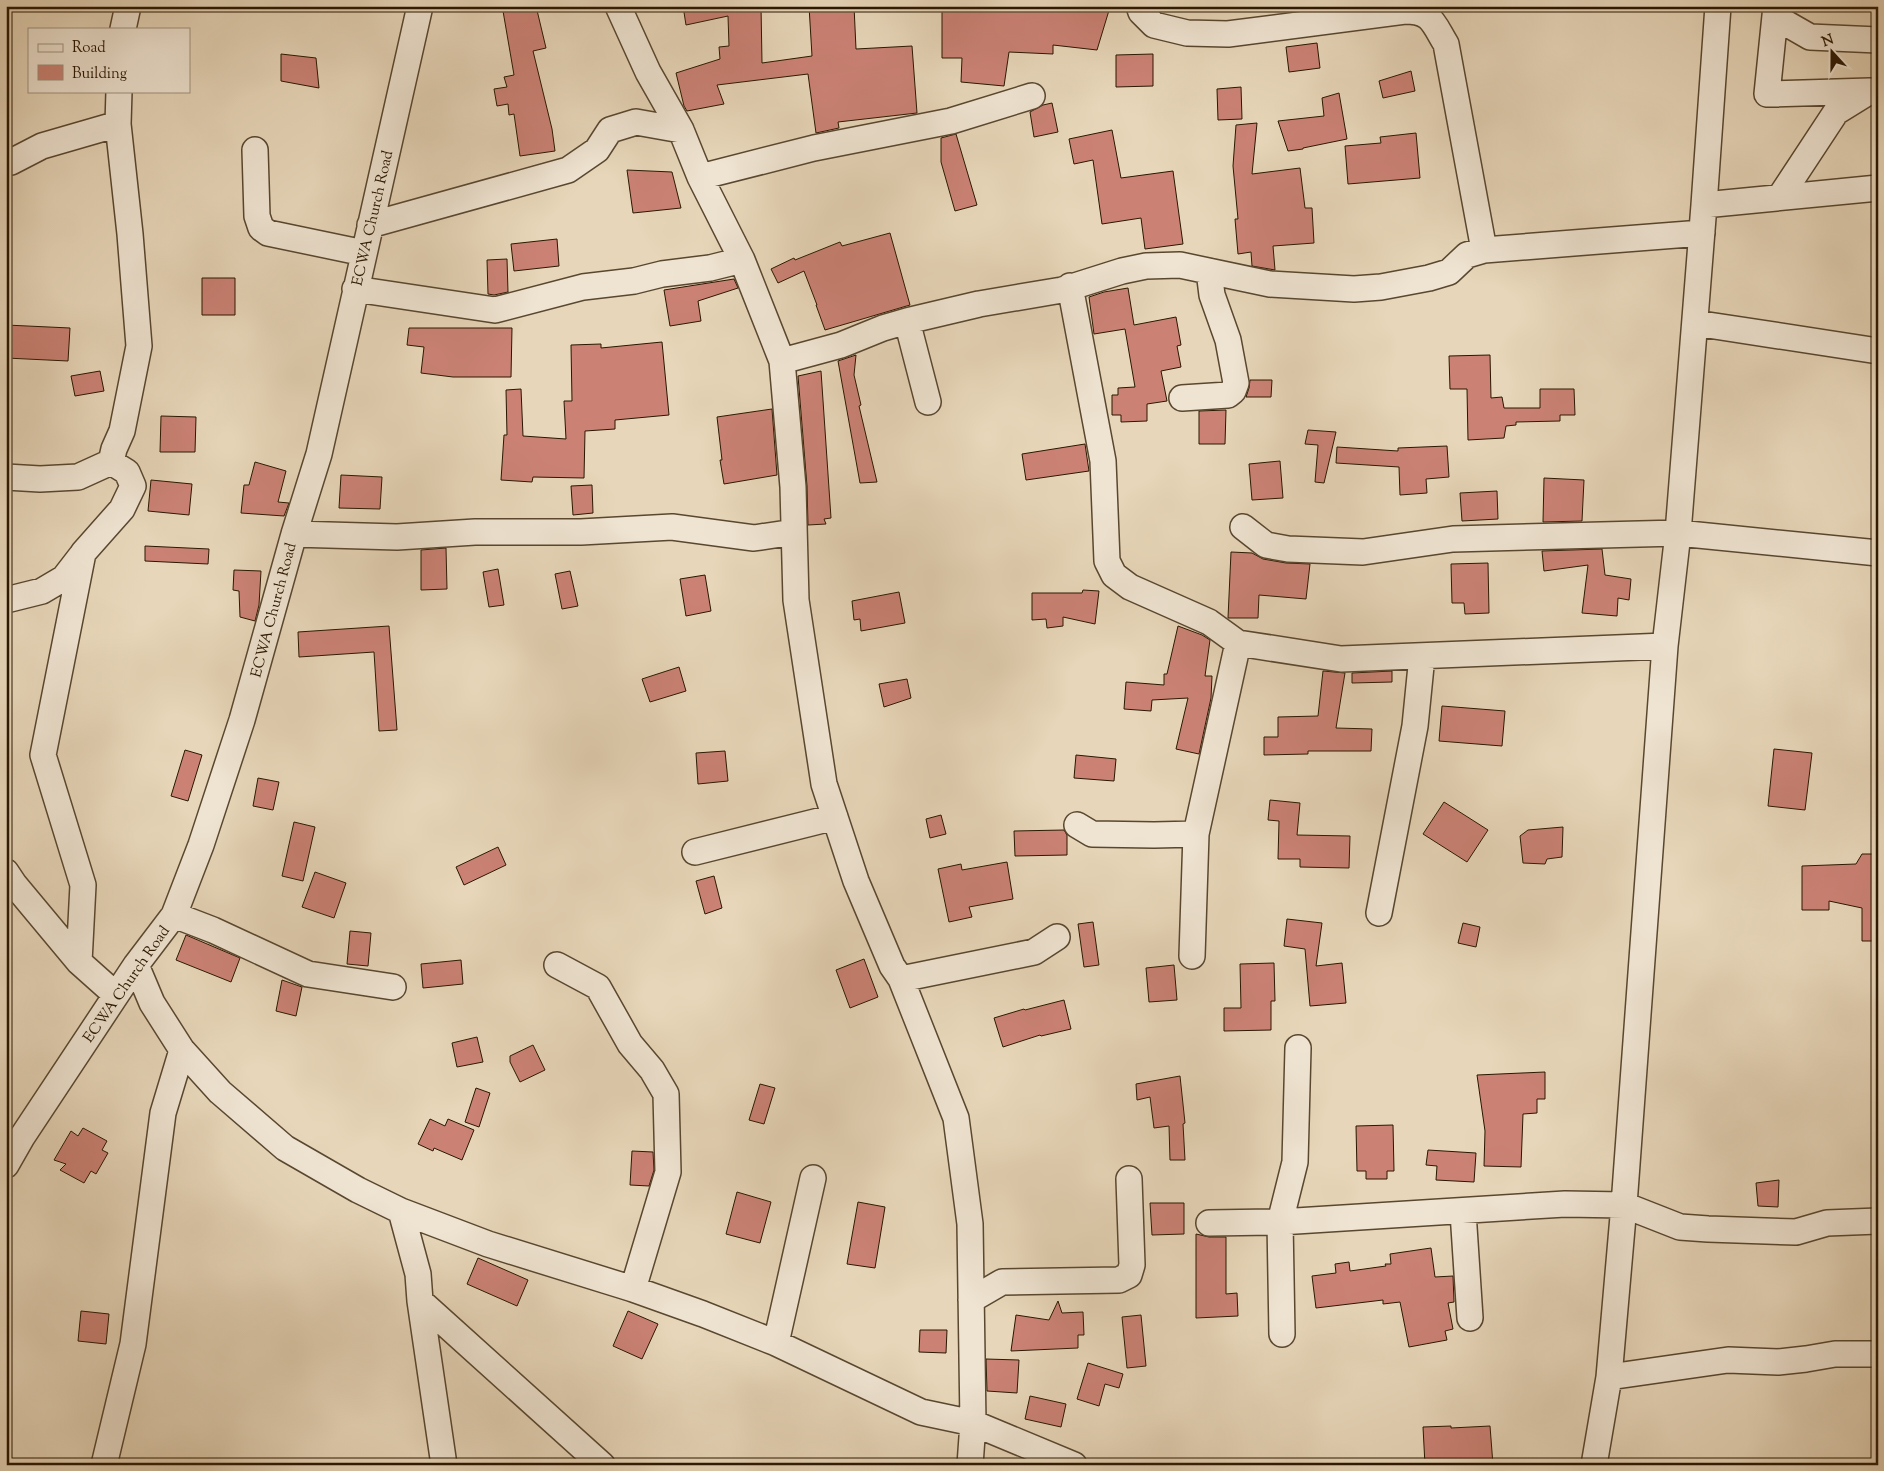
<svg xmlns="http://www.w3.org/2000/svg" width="1884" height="1471" viewBox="0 0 1884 1471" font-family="'Sorts Mill Goudy',serif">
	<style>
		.building { fill: #cb8275; stroke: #2a1701 }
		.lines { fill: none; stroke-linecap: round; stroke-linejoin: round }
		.minor-casing { stroke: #59472f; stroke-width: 28 }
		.minor { stroke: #efe4d2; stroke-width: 25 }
		.labels { text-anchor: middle; stroke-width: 4; stroke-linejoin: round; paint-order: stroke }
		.street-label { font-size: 15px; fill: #2a1701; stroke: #efe4d2 }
	</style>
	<rect width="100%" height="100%" fill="#e7d6b9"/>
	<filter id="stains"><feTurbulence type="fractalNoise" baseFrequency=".004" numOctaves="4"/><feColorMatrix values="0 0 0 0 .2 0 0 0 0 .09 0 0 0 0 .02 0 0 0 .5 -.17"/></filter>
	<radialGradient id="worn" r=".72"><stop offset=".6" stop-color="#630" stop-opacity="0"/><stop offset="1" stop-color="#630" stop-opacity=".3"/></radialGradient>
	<path class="building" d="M520 6H536L546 48 533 51 552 129 555 151 520 156 514 114 509 115 508 104 497 106 494 89 507 87 504 77 514 75 503 11Z
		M683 6H761L762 63 812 56 809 6H854L856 49 912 46 917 113 838 122 839 128 816 133 808 74 717 85 724 104 687 111 684 106 676 73 720 59 719 47 729 46 728 16 686 25Z
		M942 6H1098L1110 7 1097 50 1053 45V54L1009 52 1004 86 961 82 962 58H942Z
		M1317 43 1320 68 1289 72 1286 47Z
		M281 54 316 58 319 88 281 81Z
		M1153 54V86L1116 87V55Z
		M1411 71 1415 91 1383 98 1379 81Z
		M1241 87 1242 119 1218 120 1217 89Z
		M1339 93 1347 139 1303 148V149L1288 151 1278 121 1324 116 1322 98Z
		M1052 103 1058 132 1034 137 1030 112 1043 105Z
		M1257 123 1252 174 1300 168 1305 208H1312L1314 243 1273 246 1275 270 1252 266 1251 252 1238 254 1235 219H1238L1233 166 1236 125Z
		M1112 130 1121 178 1173 171 1183 244 1145 249 1141 218 1102 224 1093 160 1074 164 1069 139Z
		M1416 133 1420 178 1348 184 1345 146 1381 143 1380 137Z
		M956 134 977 205 955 211 941 162V138Z
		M627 170 672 172 681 208 633 213Z
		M890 233 910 305 825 330 816 305H817L804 271 778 283 771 269 794 258 795 260 840 242 842 246Z
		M557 239 559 266 514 271 511 244Z
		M507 259 508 292 494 295 488 294 487 260Z
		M202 278H235V315H202Z
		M734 279 738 288 698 301 701 321 670 326 664 290Z
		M1128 288 1134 325 1176 317 1181 345 1177 346 1181 367 1161 371 1167 401 1147 404V421L1121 422V415H1112V395H1118V388L1135 387 1125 329 1094 334 1089 297 1104 292Z
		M6 325 70 328 68 361 6 358Z
		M409 328H512L511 377H453L421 373 424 347 407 345Z
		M662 342 669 415 615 420V429L585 431 584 478 533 477 532 482 501 480 504 435H507L506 390 521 389 523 436 566 439 564 401H572L571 345 601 344V348Z
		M856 355 854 375 861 405 859 406 877 482 860 483 838 361Z
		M1490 355 1491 398 1502 397 1504 408H1540V389H1574L1575 415H1560V421L1516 422V425L1506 426 1504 438 1468 440 1467 389H1450L1449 356Z
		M100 371 104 391 75 396 71 376Z
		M821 371 831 518 824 519 826 524 808 525 807 486 798 376Z
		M1250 380H1272L1271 397H1246L1249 388Z
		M772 409 777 475 724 484 720 460H722L717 417Z
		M1226 410 1225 444H1199V411Z
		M161 416 196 417 195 452H160Z
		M1308 430 1336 432 1324 483 1315 482 1318 445 1305 444Z
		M1085 444 1089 471 1026 480 1022 454Z
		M1447 446 1449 477 1426 479 1427 493 1400 495 1399 467 1336 463 1337 447 1398 451V448Z
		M1280 461 1283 498 1252 500 1249 464Z
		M255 462 286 471 278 502 289 503 284 516 241 513 244 485H249Z
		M341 475 382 477 380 509 339 508Z
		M1544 478 1584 480 1582 521 1543 522Z
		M151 480 192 484 189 515 148 511Z
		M592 485 593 513 573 515 571 486Z
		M1497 491 1498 519 1462 521 1460 493Z
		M145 546 209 549 208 564 145 561Z
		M446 548 447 589 421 590V550Z
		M1602 549 1605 575 1631 579 1629 600 1618 598 1617 616 1582 613 1588 565 1544 571 1542 551Z
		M1231 552 1252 553 1263 559 1286 563 1310 564 1306 599 1259 595 1258 618H1228Z
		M1488 563 1489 613 1465 614 1464 603H1452L1451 564Z
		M498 569 504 605 489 607 483 572Z
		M234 570 261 571 259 605 255 621 240 617 239 591 233 590Z
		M570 571 578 606 562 609 555 574Z
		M705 575 711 611 686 616 680 579Z
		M1083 590 1099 591 1095 624 1063 617V626L1047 628 1046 619 1032 620V593H1082Z
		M899 592 905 623 861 631 860 619 854 620 852 601Z
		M389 626 397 730 379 731 374 652 299 657 298 632Z
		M1178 626 1202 635 1210 640 1205 676H1212L1211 698 1199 754 1176 749 1188 698 1152 700 1151 711 1124 709 1126 682 1164 685V674H1167Z
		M679 667 686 691 650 702 642 679Z
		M1323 671 1345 673 1336 728 1372 729 1371 751H1308V754L1264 755V737H1278V717L1318 716Z
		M1392 671V682L1352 683V673Z
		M907 679 911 698 884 707 879 684Z
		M1442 706 1505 711 1502 746 1439 741Z
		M1774 749 1812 753 1805 810 1768 806Z
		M185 750 202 755 188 801 171 796Z
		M725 751 728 781 698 784 696 753Z
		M1076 755 1116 759 1114 781 1074 778Z
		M258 778 279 782 273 810 253 806Z
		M1270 800 1300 803 1297 835 1350 836 1349 868 1300 867V859H1278L1279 821 1268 820Z
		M1444 802 1488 830 1467 862 1423 834Z
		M941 815 946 834 930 838 926 819Z
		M294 822 315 827 303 881 282 876Z
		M1563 827 1562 857 1547 859 1545 864 1523 863 1520 836 1528 830Z
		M1064 830 1067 835V855L1015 856 1014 831Z
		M498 847 506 865 464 885 456 867Z
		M1862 854H1878V906H1876V941H1862V908L1829 901V910H1802V866L1856 864Z
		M1007 862 1013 899 969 907 972 917 949 922 938 869 961 864 962 870Z
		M315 872 346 883 334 918 302 907Z
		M714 876 722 908 705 914 696 881Z
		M1287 919 1322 923 1316 966 1342 963 1346 1003 1310 1006 1305 949 1284 946Z
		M1093 922 1099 965 1084 967 1078 924Z
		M1463 923 1480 927 1476 947 1458 943Z
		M350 931 371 933 368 966 347 964Z
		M186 935 240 958 231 982 176 960Z
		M864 959 878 997 850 1008 836 970Z
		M461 960 463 984 423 988 421 964Z
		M1274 963 1275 1001H1271V1030L1224 1031V1008H1241L1240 964Z
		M1174 965 1177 1000 1149 1002 1146 968Z
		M282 980 302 987 296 1016 276 1011Z
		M1064 1000 1071 1029 1041 1036 1040 1035 1003 1047 994 1018 1024 1009 1025 1010Z
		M477 1037 483 1062 457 1067 452 1043Z
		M533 1045 545 1070 520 1082 510 1062V1056Z
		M1545 1072V1099H1537V1113L1523 1114 1521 1167 1484 1166 1485 1131 1477 1075Z
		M1180 1076 1185 1123 1183 1124 1185 1160H1170L1169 1126 1154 1128 1150 1097 1137 1100 1136 1084Z
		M760 1084 775 1088 764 1124 749 1120Z
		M476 1088 490 1093 479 1127 465 1122Z
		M430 1119 445 1126 448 1119 474 1130 462 1160 434 1148 433 1151 418 1144Z
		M1393 1125 1394 1171H1387V1179H1366V1171H1357L1356 1126Z
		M83 1128 107 1141 102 1150 108 1153 96 1174 91 1171 84 1183 60 1170 66 1164 54 1160 71 1131 78 1136Z
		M1428 1150 1476 1153 1474 1182 1436 1180 1437 1166 1426 1165Z
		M632 1151 653 1152 654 1170 649 1186 630 1185Z
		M1779 1180 1778 1207 1758 1206 1756 1183Z
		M737 1192 771 1202 760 1243 726 1234Z
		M858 1202 885 1207 875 1268 847 1264Z
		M1150 1203H1184V1234L1152 1235Z
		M1196 1234 1209 1237H1226V1294L1237 1293 1238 1316 1196 1318Z
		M1431 1248 1435 1277 1453 1276 1454 1302 1448 1303 1453 1329 1445 1331 1447 1340 1409 1347 1400 1302 1383 1304V1300L1316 1308 1312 1276 1336 1273 1335 1264 1349 1262 1350 1271 1386 1266 1385 1264H1391L1390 1254Z
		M478 1258 528 1280 517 1306 467 1284Z
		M1058 1301 1062 1313 1083 1312 1084 1335H1078V1348L1011 1351 1016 1315 1049 1320Z
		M81 1311 109 1314 106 1344 78 1341Z
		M628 1311 658 1324 642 1359 613 1346Z
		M1141 1315 1146 1366 1127 1368 1122 1317Z
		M920 1330H947L946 1353 919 1352Z
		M986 1359 1019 1360 1017 1393 987 1391Z
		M1088 1363 1123 1374 1119 1388 1105 1384 1099 1406 1077 1399Z
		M1030 1396 1066 1404 1061 1427 1025 1419Z
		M1451 1426V1428L1490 1426 1493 1465H1425L1423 1427Z"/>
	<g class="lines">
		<defs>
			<path id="minor" d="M618 6 648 72 681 130 700 177 742 260 782 361 793 487 796 600 824 784 856 881 892 966 901 979 956 1118 970 1224 973 1423 970 1465
				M1139 6 1141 12 1154 25 1187 33 1228 34 1405 11C1432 11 1433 23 1446 44L1484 250
				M1776 6 1767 94 1870 91
				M1775 17 1810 37 1878 40
				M123 29 128 6
				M255 150 257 216 261 228 268 233 364 253
				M6 163 11 162 42 146 118 124
				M700 177 814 148 951 121 1032 96
				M1780 197 1836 112 1870 91
				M1704 205 1878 188
				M370 225 568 170 597 150 610 130 636 122 681 130
				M1070 286 1103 461 1107 561 1114 575 1130 587 1209 622 1238 643 1341 659 1665 646
				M355 289 495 310 583 287 634 281 662 274 710 268 742 260
				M907 321 928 402
				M1695 323 1878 351
				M782 361 841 345 883 328 907 321 979 304 1062 290 1122 271 1146 266 1180 265 1270 284 1354 289 1381 287 1429 278 1449 272 1467 255 1484 250 1702 233
				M1182 398 1228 395 1233 391 1236 383 1228 340 1212 295 1209 271
				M6 477 40 479 78 477 111 462 114 449 122 431 139 346 130 234 118 124 119 91
				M1243 527 1266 545 1288 549 1363 552 1453 539 1678 533 1878 553
				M294 534 397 537 475 532H581L672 527 754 538 794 532
				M6 600 42 591 64 578 81 556
				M1077 825 1092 834 1154 835 1196 834
				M695 852 835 817
				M6 872 14 884 79 962 116 995
				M1379 913 1415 726 1422 656
				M174 915 213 930 308 974 393 987
				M1192 956 1196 834 1238 643
				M79 962 83 885 43 755 83 553 122 509 133 486 127 472 111 462
				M136 965 152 1003 182 1050 220 1092 285 1148 358 1190 401 1211 488 1244 633 1289 703 1314 776 1343 921 1412 973 1423 1074 1465
				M557 965 598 987 630 1044 652 1070 666 1094 668 1172 633 1289
				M901 979 1034 952 1057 937
				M6 1165 22 1137 136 965 174 915 201 845 242 720 294 534 319 454 420 6
				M401 1211 418 1274 420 1301 444 1465
				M1463 1212 1470 1318
				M1209 1223 1280 1222 1565 1204 1624 1205 1680 1227 1708 1229 1796 1232 1827 1223 1878 1221
				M971 1300 1002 1282 1119 1280 1129 1275 1132 1265 1129 1179
				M420 1301 602 1465
				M1282 1334 1280 1222 1295 1162 1298 1048
				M776 1343 813 1178
				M1609 1377 1728 1360 1778 1362 1806 1359 1835 1354H1878
				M104 1465 133 1344 163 1113 182 1050
				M1594 1465 1609 1377 1624 1205 1665 646 1678 533 1704 205 1718 6"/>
		</defs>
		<use href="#minor" class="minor-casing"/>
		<use href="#minor" class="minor"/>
	</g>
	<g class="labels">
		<g class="street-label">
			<text transform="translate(372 218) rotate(-77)" y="5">ECWA Church Road</text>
			<text transform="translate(273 610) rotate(-75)" y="5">ECWA Church Road</text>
			<text transform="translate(126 984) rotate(-55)" y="5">ECWA Church Road</text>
		</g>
	</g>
	<rect width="1884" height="1471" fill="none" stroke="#e7d6b9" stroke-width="25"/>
	<rect x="8" y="8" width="1869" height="1456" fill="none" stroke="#2a1701" stroke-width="2.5"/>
	<rect x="12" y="12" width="1859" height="1446" fill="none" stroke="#2a1701"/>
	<rect x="28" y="28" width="162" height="65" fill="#efe4d2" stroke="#a0927e"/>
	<rect x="38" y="44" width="25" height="8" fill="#efe4d2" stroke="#a0927e"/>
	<text x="72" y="52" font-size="15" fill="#2a1701">Road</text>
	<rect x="38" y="65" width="25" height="15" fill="#cb8275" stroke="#a0927e"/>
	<text x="72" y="78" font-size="15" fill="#2a1701">Building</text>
	<g transform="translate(1832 52) rotate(339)" stroke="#efe4d2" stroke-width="4" paint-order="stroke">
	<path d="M0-4L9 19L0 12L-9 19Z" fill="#2a1701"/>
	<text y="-8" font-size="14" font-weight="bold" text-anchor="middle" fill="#2a1701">N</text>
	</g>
	<rect width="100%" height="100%" filter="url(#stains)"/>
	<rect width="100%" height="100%" fill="url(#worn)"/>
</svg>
